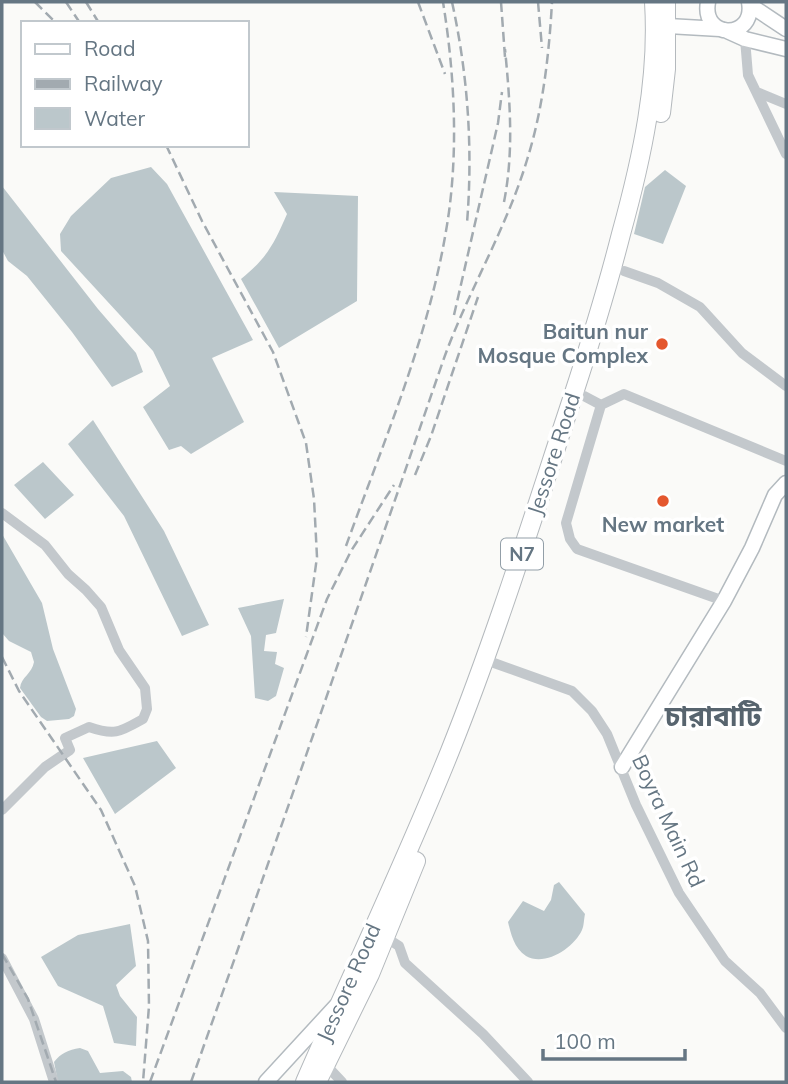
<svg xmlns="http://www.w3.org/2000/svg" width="788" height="1084" viewBox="0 0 788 1084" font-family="Mulish,'Noto Sans Bengali',sans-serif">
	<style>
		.water { fill: #bbc7cb }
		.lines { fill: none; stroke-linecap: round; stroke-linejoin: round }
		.secondary-casing { stroke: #b3babf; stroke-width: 17 }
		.highway-casing { stroke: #b4b9bd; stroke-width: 20 }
		.street { stroke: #c3c8cc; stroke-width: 10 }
		.secondary { stroke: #fff; stroke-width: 14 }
		.highway { stroke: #fff; stroke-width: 18 }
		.rail { stroke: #a2aab0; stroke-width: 2.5; stroke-dasharray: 10 5; stroke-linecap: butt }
		.poi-dot { fill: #e4572e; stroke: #fff; stroke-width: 2.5 }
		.labels { text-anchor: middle; stroke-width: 7; stroke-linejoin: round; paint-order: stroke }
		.shield { fill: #fff; stroke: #939fa8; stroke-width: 2 }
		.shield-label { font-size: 19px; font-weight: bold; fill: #657683 }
		.poi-label { font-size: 21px; font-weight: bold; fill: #657683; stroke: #fff; text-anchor: end }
		.street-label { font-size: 21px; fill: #657683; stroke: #fff }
		.district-label { font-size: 28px; font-weight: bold; fill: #57646e; stroke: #fff }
	</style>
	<rect width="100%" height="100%" fill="#fafaf8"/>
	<path class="water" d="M151 167 167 184 253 340 212 358 244 422 191 454 181 446 169 450 143 407 170 386 153 351 61 251 60 234 71 216 111 178Z
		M665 170 686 186 663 244 634 234 645 187Z
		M2 186 98 309 136 353 143 372 112 387 72 332 27 276 8 261 2 250Z
		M274 192 358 196 357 301 279 348 241 279C267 258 274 244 287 214Z
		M93 420 164 531 209 625 182 636 124 516 68 444Z
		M43 462 74 495 45 519 14 485Z
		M2 534 42 603 53 649 76 709 74 716 69 719 47 721 41 717 20 688C21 677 32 674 34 662L31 652 9 641 2 633Z
		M284 599 276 633 266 635 264 651 277 652 275 664 284 668 276 696 268 701 255 698 251 636 238 608Z
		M157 741 176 768 115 814 83 758Z
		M559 882 585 914C584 918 584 926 582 930 574 948 545 967 526 956 514 948 511 934 508 922L523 901 544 911 551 900 554 885Z
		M130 924 136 966 116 985 120 996 137 1017 136 1046 114 1043 103 1006 58 986 41 957 78 935Z
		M80 1048 88 1051 100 1073 123 1071 131 1077 132 1082H58L54 1062C61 1053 68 1050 80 1048Z"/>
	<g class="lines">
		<defs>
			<path id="secondary" d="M708 2C701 40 756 40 749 2
				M750 5 786 29
				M668 26 720 29
				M725 30 745 39 786 49
				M622 767 724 601 752 548 775 495 786 483
				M266 1082 336 1006"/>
			<path id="highway" d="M661 113 666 69V2
				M305 1082C353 972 405 863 450 751 496 636 533 517 572 399 590 344 607 289 621 234 642 158 659 80 654 2
				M317 1082 370 974 416 861"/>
		</defs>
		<use href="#secondary" class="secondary-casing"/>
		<use href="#highway" class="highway-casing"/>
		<path class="street" d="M745 39 748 75 786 154
			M757 92 786 104
			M624 271 658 283 700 307 742 353 786 386
			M584 396 601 405
			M2 513 45 545 68 574 86 590 101 607 119 650 145 688 147 709 143 719C120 732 115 736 89 727L65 738 70 750 45 767 2 810
			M724 601 577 549 570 539 566 523 601 405 624 394 786 461
			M494 663 572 691 592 711 607 734 636 805 679 893 725 961 760 993 786 1028
			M385 937 399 946 405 963 483 1034 528 1082
			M2 958 34 1019 54 1082
			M326 1065 342 1082"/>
		<use href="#secondary" class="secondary"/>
		<use href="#highway" class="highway"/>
		<path class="rail" d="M35 2 56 23
			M66 2 80 23
			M86 2 99 23
			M418 2 445 74
			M452 2C468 75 473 149 467 223
			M501 2 505 57
			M538 2 542 48
			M166 145 202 221 273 352 306 443 314 499 317 557 306 637
			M504 202C514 151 510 101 505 49
			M454 315 498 123 502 92
			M415 475 431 436 478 297
			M346 546C383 443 428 339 446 231 459 157 455 76 443 2
			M2 657 19 691 101 810 135 886 148 941 149 1006 143 1082
			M2 954 28 999 56 1082
			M150 1082 327 599 351 551 394 485
			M191 1082C276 842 360 602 443 361 467 293 506 230 527 160 543 109 549 55 552 2"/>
	</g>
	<g class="poi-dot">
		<circle cx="662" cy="344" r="7"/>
		<circle cx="663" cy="501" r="7"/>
	</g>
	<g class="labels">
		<rect class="shield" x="501" y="538.5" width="42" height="31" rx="5"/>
		<g class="shield-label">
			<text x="522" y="561">N7</text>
		</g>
		<g class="poi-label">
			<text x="648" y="339">Baitun nur<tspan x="648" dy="24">Mosque Complex</tspan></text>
			<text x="663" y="532" text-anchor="middle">New market</text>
		</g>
		<g class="street-label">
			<text transform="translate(554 454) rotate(-72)" y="7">Jessore Road</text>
			<text transform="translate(668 821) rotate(65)" y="7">Boyra Main Rd</text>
			<text transform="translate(349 983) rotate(-66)" y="7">Jessore Road</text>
		</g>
		<g class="district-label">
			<text x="713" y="726">চারাবাটি</text>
		</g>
	</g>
	<rect width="788" height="1084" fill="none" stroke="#657683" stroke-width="7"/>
	<rect x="21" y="21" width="228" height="126" fill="#ffffff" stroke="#c1c8cd" stroke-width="2"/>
	<rect x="35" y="44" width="35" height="10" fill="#ffffff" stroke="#c1c8cd" stroke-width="2"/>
	<text x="84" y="56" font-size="21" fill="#657683">Road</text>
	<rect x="35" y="79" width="35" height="10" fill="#a2aab0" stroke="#c1c8cd" stroke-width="2"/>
	<text x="84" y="91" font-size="21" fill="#657683">Railway</text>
	<rect x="35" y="108" width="35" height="21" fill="#bbc7cb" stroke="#c1c8cd" stroke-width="2"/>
	<text x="84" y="126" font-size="21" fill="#657683">Water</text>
	<path d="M543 1049v10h142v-10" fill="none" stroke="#657683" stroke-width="3.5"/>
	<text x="554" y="1049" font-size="21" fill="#657683" stroke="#ffffff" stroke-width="5" paint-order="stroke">100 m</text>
</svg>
